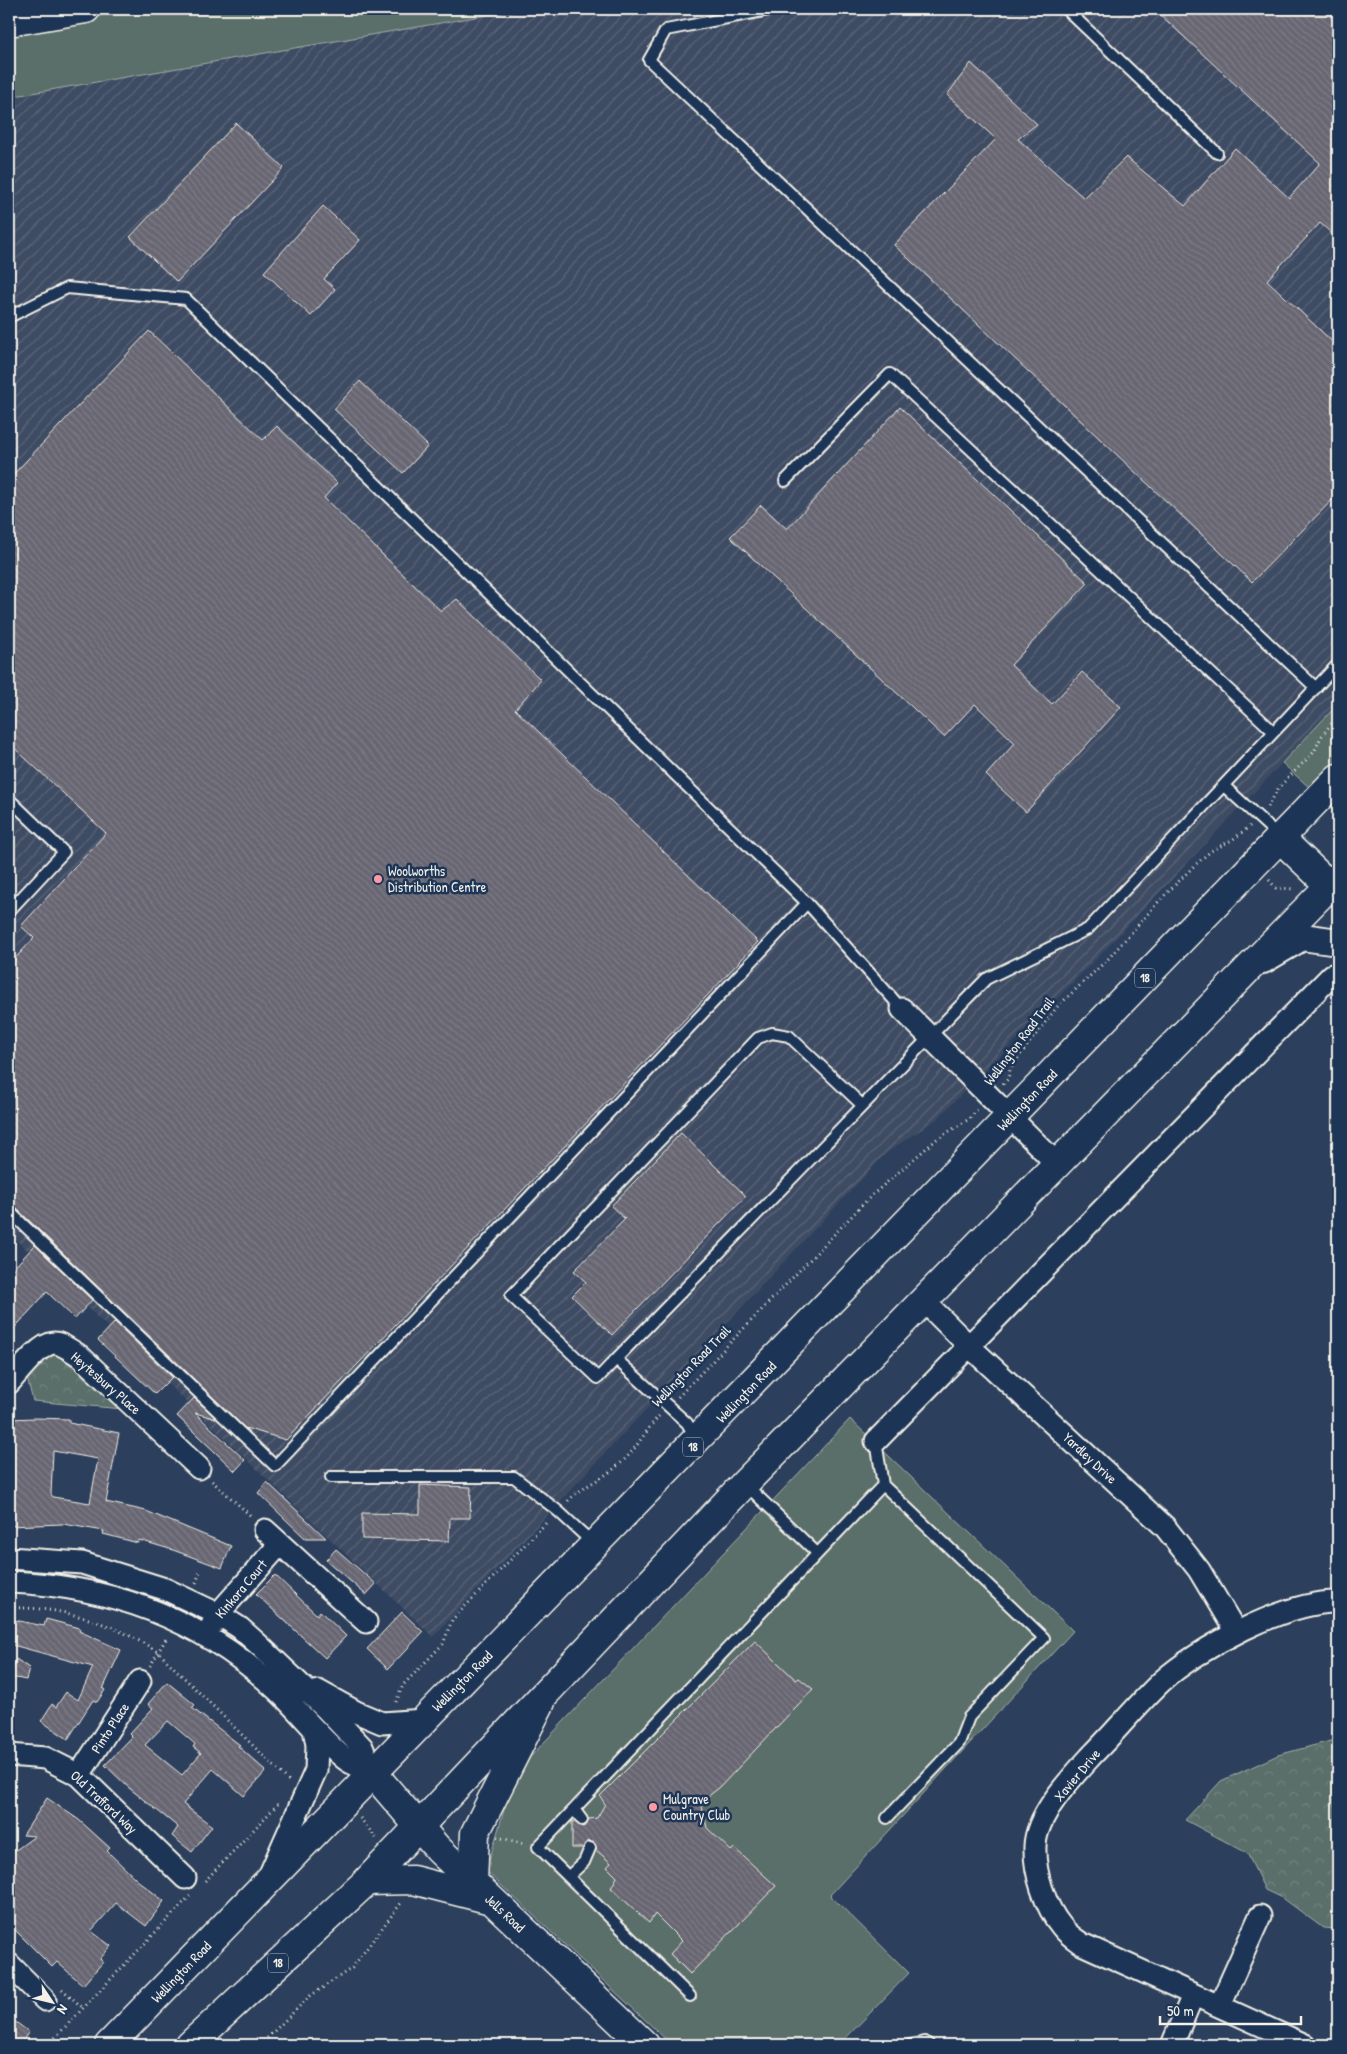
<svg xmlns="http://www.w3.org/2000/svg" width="1347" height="2054" viewBox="0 0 1347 2054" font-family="'Patrick Hand',sans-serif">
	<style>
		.industrial { fill: url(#industrial-furrows) }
		.grass { fill: #5a6e6a; stroke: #a7b0a9 }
		.park { fill: url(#park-crowns); stroke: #a7b0a9 }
		.building { fill: url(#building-back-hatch); stroke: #f4f1e8; fill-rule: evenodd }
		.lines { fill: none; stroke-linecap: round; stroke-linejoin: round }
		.service-casing { stroke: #f4f1e8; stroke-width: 14 }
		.minor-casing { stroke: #f4f1e8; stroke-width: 25 }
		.tertiary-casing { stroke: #f4f1e8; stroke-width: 30 }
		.primary-casing { stroke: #f4f1e8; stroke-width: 31 }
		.trunk-casing { stroke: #f4f1e8; stroke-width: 31 }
		.motorway-casing { stroke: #f4f1e8; stroke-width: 31 }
		.path { stroke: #f4f1e8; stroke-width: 3; stroke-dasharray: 1 4; stroke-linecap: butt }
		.service { stroke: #1d3557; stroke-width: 10 }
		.minor { stroke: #1d3557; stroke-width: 21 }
		.tertiary { stroke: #1d3557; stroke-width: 26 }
		.primary { stroke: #1d3557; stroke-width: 28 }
		.trunk { stroke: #1d3557; stroke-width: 28 }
		.motorway { stroke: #1d3557; stroke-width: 28 }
		.poi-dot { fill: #ff9aa2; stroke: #1d3557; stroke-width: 2 }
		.labels { text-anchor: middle; stroke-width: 5; stroke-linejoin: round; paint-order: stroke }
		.shield { fill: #1d3557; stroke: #b4b9bc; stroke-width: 1 }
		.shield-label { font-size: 12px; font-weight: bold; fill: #f4f1e8 }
		.poi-label { font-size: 14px; fill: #f4f1e8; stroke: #1d3557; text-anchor: start }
		.street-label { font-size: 14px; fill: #f4f1e8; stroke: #1d3557 }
	</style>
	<defs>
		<pattern id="industrial-furrows" width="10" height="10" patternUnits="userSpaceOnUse" patternTransform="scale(1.25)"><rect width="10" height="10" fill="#3e4b63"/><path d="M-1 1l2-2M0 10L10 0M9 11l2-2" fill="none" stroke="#5a6579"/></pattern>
		<pattern id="park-crowns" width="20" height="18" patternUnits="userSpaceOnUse" patternTransform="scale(1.25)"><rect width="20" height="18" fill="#5a6e6a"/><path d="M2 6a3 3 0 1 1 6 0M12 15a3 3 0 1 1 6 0" fill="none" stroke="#72837f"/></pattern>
		<pattern id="building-back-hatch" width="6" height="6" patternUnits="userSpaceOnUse" patternTransform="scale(1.25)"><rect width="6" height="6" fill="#686672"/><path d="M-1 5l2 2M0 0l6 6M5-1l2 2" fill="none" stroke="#7e7c86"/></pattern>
	</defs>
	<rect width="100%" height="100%" fill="#2c3f5c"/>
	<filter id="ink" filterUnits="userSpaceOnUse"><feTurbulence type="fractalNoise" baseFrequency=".02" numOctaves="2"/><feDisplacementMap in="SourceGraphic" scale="10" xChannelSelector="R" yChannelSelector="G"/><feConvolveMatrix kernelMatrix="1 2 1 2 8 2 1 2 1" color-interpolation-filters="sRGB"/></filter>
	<g filter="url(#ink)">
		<path class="industrial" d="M522 9H1338V704L1100 955 937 1119 886 1153 433 1637 9 1233V97Z"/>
		<path class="grass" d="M9 9H522L9 97Z
			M1338 704V813L1282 763Z
			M850 1419 1073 1631 830 1895 909 1973 839 2045H672L486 1871 515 1773Z"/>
		<path class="park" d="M53 1352 62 1353 123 1409 33 1401 27 1378 44 1357Z
			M1338 1739V1929L1323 1928 1284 1899 1265 1890 1247 1853 1185 1820 1221 1781 1278 1755Z"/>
		<path class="building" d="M1154 9H1338V239L1320 223 1267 280 1338 347V494L1252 582 894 245 996 139 947 95 971 63 1037 124 1018 139 1084 198 1126 157 1185 206 1235 148 1289 198 1320 163Z
			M236 123 284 168 177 282 130 237Z
			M323 206 360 240 324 279 335 289 311 316 264 272Z
			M149 331 263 440 277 426 337 483 324 498 441 611 457 599 541 680 515 709 758 942 286 1440 245 1428 14 1206 9 1204V965L34 938 21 926 106 833 9 743V479Z
			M360 381 428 446 403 473 334 409Z
			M900 407 1088 583 1011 665 1052 704 1082 672 1121 707 1026 812 986 775 1015 743 975 704 944 737 730 537 761 505 787 529Z
			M681 1133 746 1196 612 1335 572 1296 586 1282 574 1271 625 1219 611 1206Z
			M35 1245 92 1300 75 1319 47 1292 9 1334V1273Z
			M115 1322 172 1377 155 1394 98 1340Z
			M194 1398 217 1419 195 1413 245 1460 235 1471 177 1416Z
			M35 1418 69 1419V1423L119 1433 106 1502 146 1511 231 1546 222 1568 173 1550 139 1540 138 1543 103 1534 104 1531 63 1524 9 1526V1419ZM53 1451 98 1459 90 1503 53 1497 51 1494Z
			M267 1482 326 1538H305L258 1493Z
			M420 1485 471 1487 470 1518H450L449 1541 362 1539V1513L420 1514Z
			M336 1549 376 1584 366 1595 326 1560Z
			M275 1575 317 1615 320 1611 346 1636 325 1658 256 1594Z
			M402 1612 423 1632 388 1669 367 1649Z
			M9 1619 44 1626 46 1619 80 1628 79 1631 121 1650 103 1689 105 1690 97 1702 93 1700 68 1739 41 1721 52 1704 56 1707 66 1692 78 1700 93 1667 9 1644Z
			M755 1641 796 1680 799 1678 813 1689 720 1787 701 1802 707 1828 731 1851 734 1848 776 1886 690 1974 670 1954 682 1941 655 1914 649 1923 611 1888 617 1877 607 1867 611 1863 596 1850 595 1844 589 1841 583 1848H572V1821L583 1827 589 1819 597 1818 605 1804 600 1796Z
			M16 1659 29 1668 26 1680 11 1677Z
			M167 1682 195 1705 192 1708 240 1745 238 1746 266 1771 244 1796 213 1769 183 1804 212 1826 192 1852 172 1836 178 1827 129 1788 105 1765 132 1737 129 1734 153 1708 148 1704ZM168 1721 195 1744 193 1747 201 1753 182 1775 145 1745Z
			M47 1798 79 1820 110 1848 107 1851 137 1880 164 1901 146 1926 116 1903 91 1931 111 1946 100 1959 103 1962 83 1985 57 1962 52 1967 9 1924V1855L35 1836 23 1835Z
			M9 2017 29 2032 19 2045H9Z"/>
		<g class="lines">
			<defs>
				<path id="service" d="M774 9 666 30 649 60 1316 688
					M1066 9 1217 153
					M9 317 67 288 186 299 807 903 902 1009
					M785 481 890 374 1274 732
					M1224 786 1280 837
					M9 799 64 852 9 911
					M9 1211 275 1466 807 903
					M616 1359 986 979 1088 929 1338 664
					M696 1439 687 1423 616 1359 598 1378 511 1296 758 1038 772 1033 789 1036 862 1105
					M876 1441 883 1485
					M331 1477H514L558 1511 595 1545
					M745 1484 817 1553
					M574 1809 582 1820
					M569 1876 584 1862 590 1848
					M690 1996 538 1847 883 1485 1044 1638 969 1717 959 1743 887 1818
					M910 2045 925 2042 929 2045"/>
				<path id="minor" d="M902 1009 1058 1165
					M924 1301 969 1346 1165 1527 1199 1570 1236 1632
					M9 1383C18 1373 39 1344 54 1343 62 1343 73 1352 80 1356L199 1468
					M876 1441 1332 975
					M265 1530 366 1622
					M9 1558 82 1563 165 1589 218 1614 240 1628 259 1645 327 1710 362 1747 372 1772
					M9 1582C112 1586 203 1619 278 1691 301 1713 321 1739 345 1759 352 1765 364 1768 372 1772
					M212 1625 218 1614 280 1544
					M318 1691 356 1712 382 1723 424 1720
					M9 1755 45 1758 79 1775 185 1878
					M79 1775 140 1681
					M269 1876 316 1770 317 1745 314 1729
					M9 1964 45 2000
					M1220 2005 1260 1916
					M1172 2045 1193 1995
					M1305 2045 1082 1944C1075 1939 1067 1934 1062 1927 1045 1907 1034 1872 1035 1846 1036 1814 1073 1776 1093 1754 1116 1731 1137 1705 1161 1682 1198 1648 1287 1601 1338 1602"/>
				<path id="tertiary" d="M1263 960 1302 937 1338 942"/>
				<path id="primary" d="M372 1772 438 1849 645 2045
					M367 1881 413 1880 491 1900
					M473 1882 475 1833 541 1702"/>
				<path id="trunk" d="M1280 838 1330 886
					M109 2045C520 1624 929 1201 1338 778
					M190 2045 367 1881 745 1483 1338 877"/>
				<path id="motorway" d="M9 22 86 9"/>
			</defs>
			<use href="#service" class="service-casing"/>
			<use href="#minor" class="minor-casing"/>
			<use href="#tertiary" class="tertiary-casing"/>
			<use href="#primary" class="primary-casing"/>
			<use href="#trunk" class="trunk-casing"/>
			<use href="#motorway" class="motorway-casing"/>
			<path class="path" d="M1268 807 1279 787 1314 752 1321 737 1338 715
				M1269 880 1276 888 1295 889
				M1003 1084 1008 1079 1010 1070 1021 1054 1057 1007 1107 960 1159 901 1195 865 1211 851 1232 840 1250 826
				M678 1397 871 1196 937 1139 969 1119 977 1110
				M212 1481 252 1517
				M568 1501C582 1486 601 1480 616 1467 634 1454 644 1432 659 1416
				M196 1583 201 1569
				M9 1608C62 1606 113 1623 158 1652L290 1782
				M150 1666 167 1637
				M396 1702 403 1685 443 1644 452 1620 548 1521
				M360 1818 376 1838
				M497 1837 525 1844
				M205 1881 278 1804
				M9 1939 16 1945
				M62 1989 83 2008
				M48 2045 190 1896
				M260 2045 310 1996 352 1968 401 1903"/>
			<use href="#service" class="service"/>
			<use href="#minor" class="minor"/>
			<use href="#tertiary" class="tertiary"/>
			<use href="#primary" class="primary"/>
			<use href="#trunk" class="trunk"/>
			<use href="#motorway" class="motorway"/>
		</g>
	</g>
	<g class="poi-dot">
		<circle cx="378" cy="879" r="5"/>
		<circle cx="653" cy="1807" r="5"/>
	</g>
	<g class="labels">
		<g class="shield">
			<rect x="1135" y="968.5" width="20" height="19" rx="4"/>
			<rect x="683" y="1437.5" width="20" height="19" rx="4"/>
			<rect x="268" y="1953.5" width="20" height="19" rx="4"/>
		</g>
		<g class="shield-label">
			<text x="1145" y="982">18</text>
			<text x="693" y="1451">18</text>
			<text x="278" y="1967">18</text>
		</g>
		<g class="poi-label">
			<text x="388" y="876">Woolworths<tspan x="388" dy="16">Distribution Centre</tspan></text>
			<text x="663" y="1804">Mulgrave<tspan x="663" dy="16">Country Club</tspan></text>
		</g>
		<g class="street-label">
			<text transform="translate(1019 1041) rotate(-53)" y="5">Wellington Road Trail</text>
			<text transform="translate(1027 1100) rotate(-46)" y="5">Wellington Road</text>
			<text transform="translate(691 1366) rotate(-46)" y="5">Wellington Road Trail</text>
			<text transform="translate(106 1383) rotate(41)" y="5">Heytesbury Place</text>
			<text transform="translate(746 1392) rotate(-46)" y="5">Wellington Road</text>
			<text transform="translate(1090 1458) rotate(43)" y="5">Yardley Drive</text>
			<text transform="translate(241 1589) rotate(-50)" y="5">Kinkora Court</text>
			<text transform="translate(462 1681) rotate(-45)" y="5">Wellington Road</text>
			<text transform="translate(110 1728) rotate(-57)" y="5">Pinto Place</text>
			<text transform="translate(1077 1775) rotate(-50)" y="5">Xavier Drive</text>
			<text transform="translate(104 1802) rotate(43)" y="5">Old Trafford Way</text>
			<text transform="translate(505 1913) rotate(43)" y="5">Jells Road</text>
			<text transform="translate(181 1972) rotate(-46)" y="5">Wellington Road</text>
		</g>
	</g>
	<rect width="1347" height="2054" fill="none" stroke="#1d3557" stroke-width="30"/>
	<rect x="15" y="15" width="1317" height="2024" fill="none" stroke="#f4f1e8" stroke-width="2" filter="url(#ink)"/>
	<g transform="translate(52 2002) rotate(125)" stroke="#1d3557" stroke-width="4" paint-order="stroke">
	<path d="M0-4L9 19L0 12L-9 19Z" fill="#f4f1e8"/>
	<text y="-8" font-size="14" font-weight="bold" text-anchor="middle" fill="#f4f1e8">N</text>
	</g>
	<path d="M1160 2016v8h141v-8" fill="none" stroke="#f4f1e8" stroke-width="2.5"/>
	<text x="1167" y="2016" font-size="15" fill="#f4f1e8" stroke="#1d3557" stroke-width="4" paint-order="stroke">50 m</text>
</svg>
